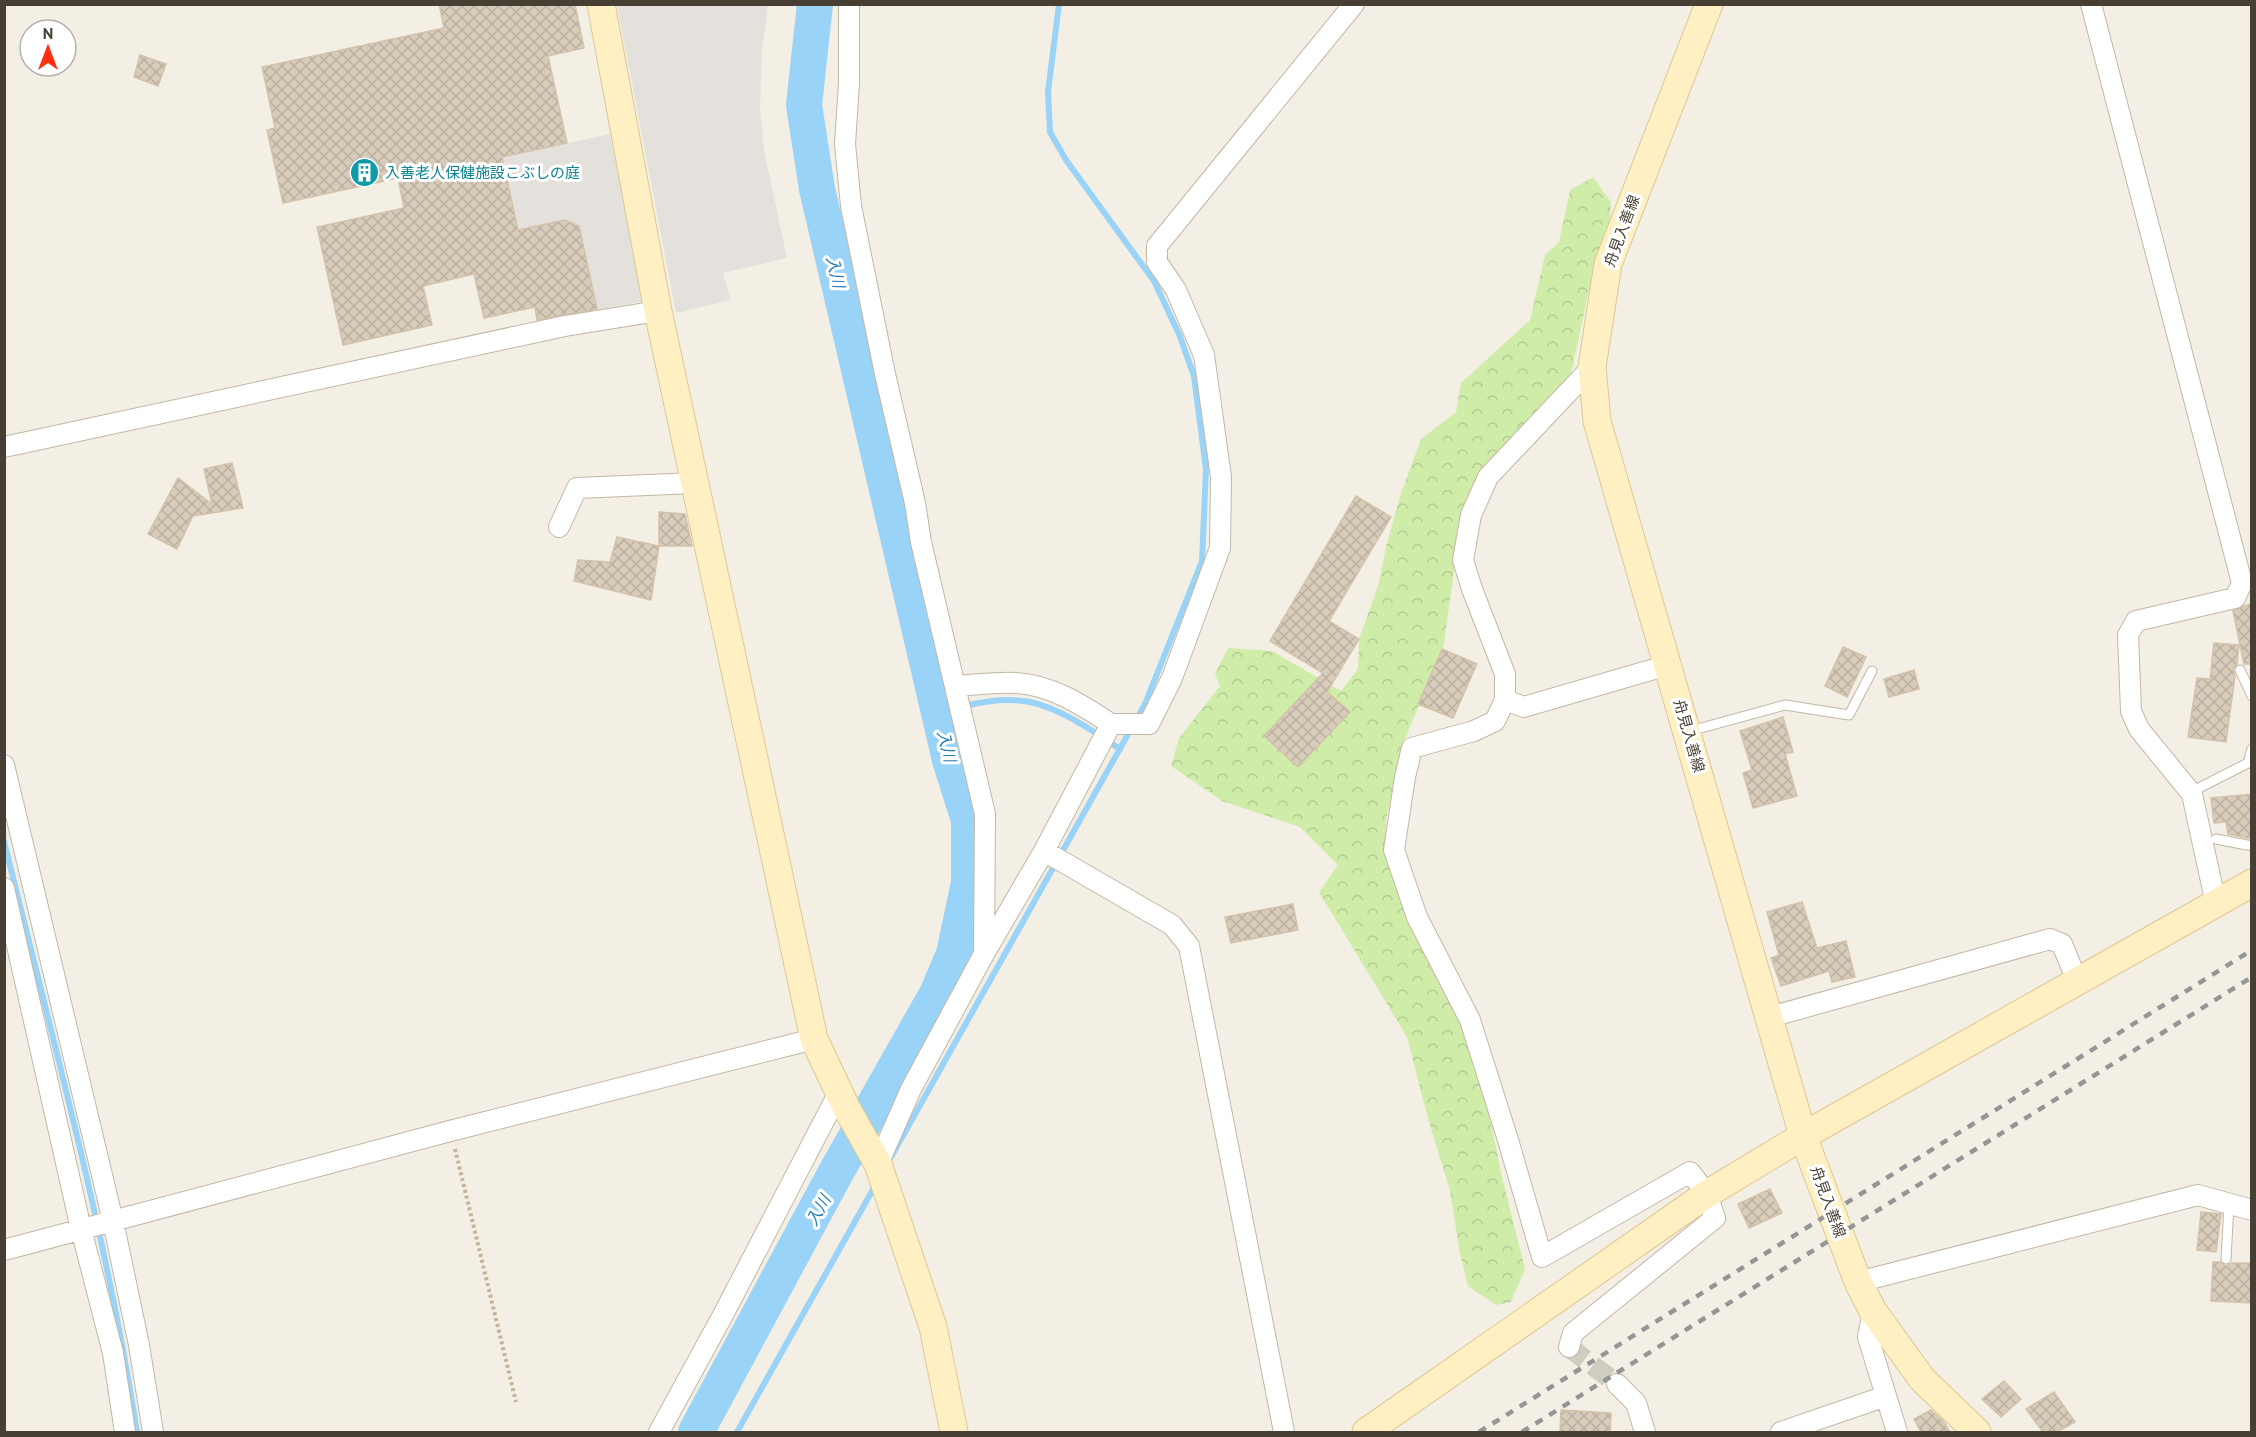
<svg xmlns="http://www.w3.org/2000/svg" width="2256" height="1437" viewBox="0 0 2256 1437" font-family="'PT Sans','Noto Sans JP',sans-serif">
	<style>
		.forest { fill: url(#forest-crowns) }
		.parking { fill: #e4e1dd }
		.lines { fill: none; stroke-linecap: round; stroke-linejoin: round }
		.stream { stroke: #9ad3f8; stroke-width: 6 }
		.river { stroke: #9ad3f8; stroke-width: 36 }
		.building { fill: url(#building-cross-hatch); stroke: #d3c3ab; stroke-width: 1.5 }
		.street-tunnel { stroke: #d1ccc1; stroke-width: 20; stroke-dasharray: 20 10; stroke-linecap: butt }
		.lane-casing { stroke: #c1b7a6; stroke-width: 11 }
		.street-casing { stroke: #c1b7a6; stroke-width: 22 }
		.secondary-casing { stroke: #dcc791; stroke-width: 29 }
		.path { stroke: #c4b396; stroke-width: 4; stroke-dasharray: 3 3; stroke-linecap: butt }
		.lane { stroke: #fff; stroke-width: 9 }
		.street { stroke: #fff; stroke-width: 20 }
		.secondary { stroke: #fff0c4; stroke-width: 27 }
		.rail { stroke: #959595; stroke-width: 4.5; stroke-dasharray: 8 8; stroke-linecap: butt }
		.labels { text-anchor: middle; stroke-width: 6; stroke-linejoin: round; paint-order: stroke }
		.culture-label { font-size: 15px; fill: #0d838f; stroke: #fff; text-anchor: start }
		.street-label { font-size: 15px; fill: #473f33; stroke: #fff }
		.water-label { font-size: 16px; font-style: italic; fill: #207ab6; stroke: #fff }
	</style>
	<defs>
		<pattern id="forest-crowns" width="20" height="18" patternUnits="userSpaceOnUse" patternTransform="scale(1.5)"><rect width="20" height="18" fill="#cfeda9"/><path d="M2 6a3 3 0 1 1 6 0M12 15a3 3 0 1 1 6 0" fill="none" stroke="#b3cc92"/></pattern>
		<pattern id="building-cross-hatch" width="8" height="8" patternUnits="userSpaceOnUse" patternTransform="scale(1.5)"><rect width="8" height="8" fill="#d7cbb9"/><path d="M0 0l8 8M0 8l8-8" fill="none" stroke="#baafa0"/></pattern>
	</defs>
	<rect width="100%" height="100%" fill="#f4efe5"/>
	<path class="forest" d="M1593 177 1611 202 1610 221 1590 285 1570 379 1461 520 1444 644 1403 744 1386 819 1385 854 1415 927 1461 1026 1487 1103 1502 1177 1525 1269 1511 1302 1496 1305 1468 1286 1460 1254 1450 1191 1427 1115 1407 1037 1319 892 1338 865 1300 827 1222 801 1171 766 1179 738 1220 686 1215 674 1228 648 1272 651 1341 691 1358 669 1359 639 1378 586 1386 547 1400 496 1421 439 1456 412 1461 383 1530 320 1545 255 1559 242 1570 190Z"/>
	<path class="parking" d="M617 5H768L762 51 760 108 764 150 787 258 723 273 731 300 676 313Z
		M610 134 645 301 597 310 579 226 565 220 518 230 450 168Z"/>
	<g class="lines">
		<path class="stream" d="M938 712C968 705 999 696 1030 702 1060 708 1094 732 1120 749
			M4 841C52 1037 106 1233 137 1432
			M891 1157 1145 704 1202 561 1206 469 1194 376 1179 334 1154 281 1066 160 1050 132 1048 92 1059 4
			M737 1432 876 1184"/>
		<path class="river" d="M696 1432 835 1174 937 994 954 954 969 883V820L950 760 817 189 804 105 815 4"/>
	</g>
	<path class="building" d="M439 4H575L584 48 548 56 567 143 502 157 518 230 565 220 579 226 597 309 537 320 535 307 484 318 474 274 423 286 432 325 343 345 317 227 404 208 398 178 283 203 267 130 275 128 262 67 444 28Z
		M140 55 166 64 158 86 134 77Z
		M232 463 243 508 193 516 177 549 148 534 178 478 212 504 204 469Z
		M1356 496 1391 517 1329 621 1359 639 1327 692 1350 712 1298 767 1264 736 1323 673 1270 641Z
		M659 512 685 514 692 546H659Z
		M617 537 659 546 651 600 574 581 578 560 610 562Z
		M2252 603V664H2244L2233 611Z
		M2214 643 2239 645 2237 664 2233 669 2235 676 2226 742 2188 737 2197 678 2210 679Z
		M1843 647 1866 657 1847 697 1825 686Z
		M1442 649 1477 664 1453 718 1418 704Z
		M1914 670 1919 689 1889 697 1884 679Z
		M1783 717 1793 752 1785 754 1797 796 1753 808 1743 773 1752 770 1740 731Z
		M2252 794V839L2228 834 2226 822 2214 823 2211 798Z
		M1802 902 1817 948 1846 941 1855 977 1832 982 1829 971 1781 986 1771 958 1779 955 1767 912Z
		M1293 904 1298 930 1231 943 1225 917Z
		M1770 1189 1782 1213 1749 1228 1738 1204Z
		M2201 1212 2221 1214 2216 1252 2197 1250Z
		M2213 1262H2220L2226 1266 2232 1263H2252V1303L2211 1301Z
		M2004 1381 2021 1399 2001 1417 1982 1399Z
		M2054 1392 2075 1422 2057 1432H2043L2026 1409Z
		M1561 1410 1611 1413 1610 1432H1560Z
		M1931 1410 1944 1422 1950 1432H1921L1914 1419Z"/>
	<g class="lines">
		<path class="street-tunnel" d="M1569 1347 1617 1384"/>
		<defs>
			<path id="lane" d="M2240 670 2252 696
				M1690 731 1785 705 1849 715 1872 671
				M2191 792 2248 763 2252 749
				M2216 839 2252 846
				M2226 1259 2229 1204"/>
			<path id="street" d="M849 4V83L845 144 851 206 885 374 915 503 921 542 985 814 984 953
				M2091 4 2242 583 2235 598 2136 621 2128 635 2131 711 2139 729 2192 794 2216 904
				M4 447 565 326 658 311
				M559 527 577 488 695 483
				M955 686C975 685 996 682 1016 683 1052 685 1082 705 1111 724
				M1505 700 1524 707 1668 665
				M4 765 113 1221 139 1345 153 1432
				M1044 851 1172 925 1189 946 1284 1432
				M4 888 81 1229 113 1353 125 1432
				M1770 1017 2050 939 2062 944 2077 981
				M878 1164 911 1089 984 954 1044 851 1111 724H1149L1172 678 1220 548 1221 477 1204 355 1176 290 1157 262V246L1354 4
				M4 1250 450 1131 814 1039
				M1858 1282 2198 1195 2252 1210
				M1873 1311 1868 1337 1897 1432
				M1569 1347 1573 1333 1715 1218 1707 1194 1690 1172 1542 1257 1508 1140 1470 1020 1417 917 1394 850 1405 777 1412 748 1474 731 1495 721 1505 700V674L1472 589 1463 560 1471 515 1488 477 1592 367
				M1617 1384 1636 1403 1645 1432
				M659 1432 723 1315 839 1092
				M1781 1432 1886 1396"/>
			<path id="secondary" d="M601 4 658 311 814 1039 846 1107 878 1164 933 1327 954 1432
				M1709 4 1608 264 1592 367 1597 421 1803 1136 1858 1282 1873 1311 1922 1379 1977 1432
				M1366 1432 1707 1194 1803 1136 2252 883"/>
		</defs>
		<use href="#lane" class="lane-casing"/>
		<use href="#street" class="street-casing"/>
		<use href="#secondary" class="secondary-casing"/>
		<path class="path" d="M455 1149 516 1402"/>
		<use href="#lane" class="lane"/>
		<use href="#street" class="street"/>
		<use href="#secondary" class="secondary"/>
		<path class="rail" d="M1479 1432 2252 950
			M1522 1432 2252 977"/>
	</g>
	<defs>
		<symbol id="building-disc" viewBox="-11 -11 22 22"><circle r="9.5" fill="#0f9aa8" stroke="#fff"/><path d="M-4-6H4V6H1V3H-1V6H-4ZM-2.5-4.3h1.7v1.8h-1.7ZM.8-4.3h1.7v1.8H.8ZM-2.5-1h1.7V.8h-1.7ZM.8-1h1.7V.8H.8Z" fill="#fff"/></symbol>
	</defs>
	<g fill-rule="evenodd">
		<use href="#building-disc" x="348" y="156" width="33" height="33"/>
	</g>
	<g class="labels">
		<g class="culture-label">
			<text x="385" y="178">入善老人保健施設こぶしの庭</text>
		</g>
		<g class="street-label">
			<text transform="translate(1622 231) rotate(-70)" y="5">舟見入善線</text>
			<text transform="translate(1689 736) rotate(74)" y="5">舟見入善線</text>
			<text transform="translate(1828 1202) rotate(70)" y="5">舟見入善線</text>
		</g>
		<g class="water-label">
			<text transform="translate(836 272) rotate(77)" y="6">入川</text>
			<text transform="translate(947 746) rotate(76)" y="6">入川</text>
			<text transform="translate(818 1210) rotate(-61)" y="6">入川</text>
		</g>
	</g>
	<rect width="2256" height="1437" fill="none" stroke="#473f33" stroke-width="12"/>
	<g transform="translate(48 48)"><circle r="28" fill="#ffffff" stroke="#b5b2ad" stroke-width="1.5"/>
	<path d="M0-4.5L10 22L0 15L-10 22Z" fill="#ff3011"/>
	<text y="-9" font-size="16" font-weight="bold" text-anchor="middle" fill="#473f33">N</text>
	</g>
</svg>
